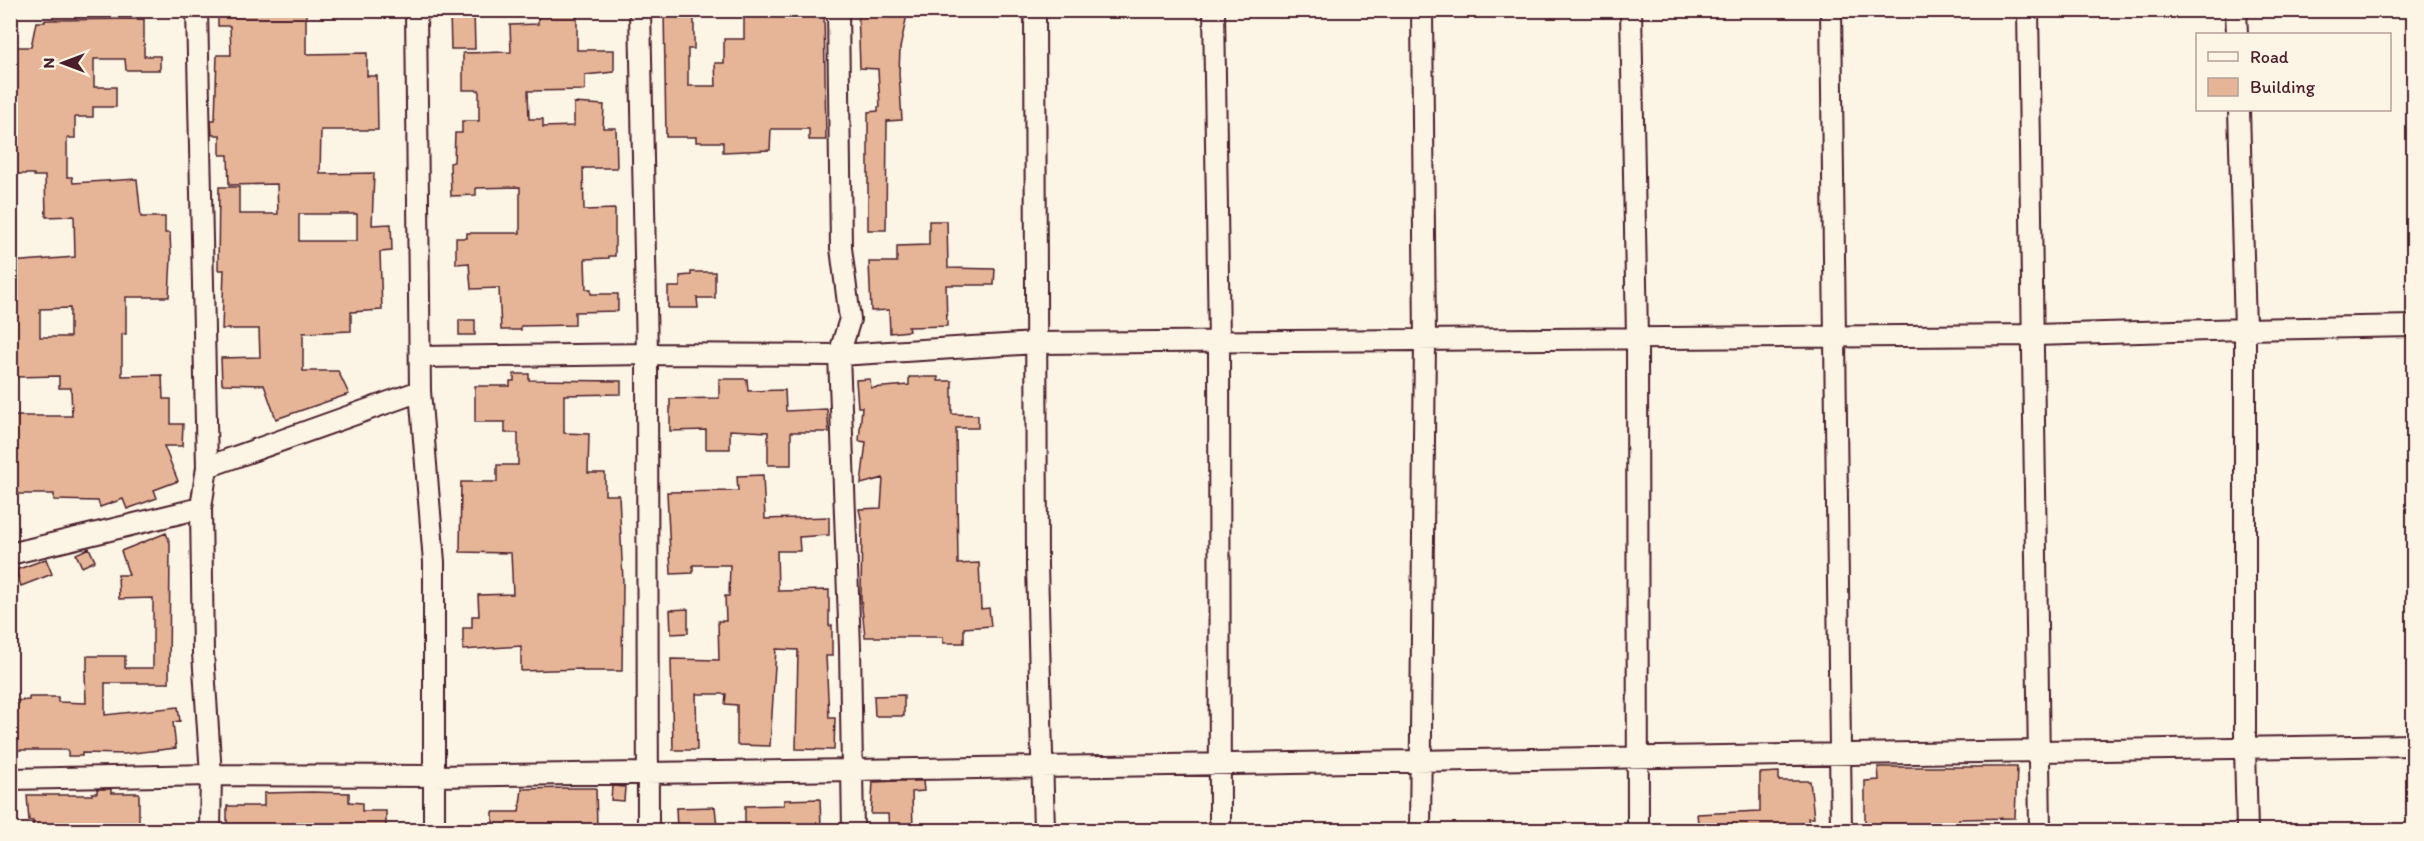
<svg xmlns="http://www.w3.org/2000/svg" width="2424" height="841" viewBox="0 0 2424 841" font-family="Itim,sans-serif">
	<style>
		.building { fill: #e6b597; stroke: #4a1f2b; stroke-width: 1.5; fill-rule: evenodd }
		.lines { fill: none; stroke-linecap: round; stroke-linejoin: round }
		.minor-casing { stroke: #4a1f2b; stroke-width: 24 }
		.minor { stroke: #fcf5e5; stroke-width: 20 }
	</style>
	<rect width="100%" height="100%" fill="#fcf5e5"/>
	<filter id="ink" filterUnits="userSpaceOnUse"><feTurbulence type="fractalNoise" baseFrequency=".0167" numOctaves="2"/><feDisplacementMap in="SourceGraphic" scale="12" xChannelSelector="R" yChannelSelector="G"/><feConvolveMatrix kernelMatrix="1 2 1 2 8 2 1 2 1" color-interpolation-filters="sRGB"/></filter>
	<g filter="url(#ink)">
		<path class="building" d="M218 10H306V54L367 53V76H377L378 130H321L320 174 374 173 372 225 391 224 392 251 380 252 382 310 351 312V331L303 333V371H338L349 394 276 419 264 385 222 384 221 358 260 357 259 329H222L224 270H218L219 187H239V214H278L277 184 229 185 228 155H220V135H212L211 120H215L217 55H231L230 26H218ZM299 214H357V241H299Z
			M538 10H577V50H614V72L585 75V90L528 91 529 119H543V127L574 126V103L604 105 603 128H616L617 168H583L584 210 615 209V256H609V258L585 259 586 289H591V294H618V311L575 312V325L521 326V330H501L499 288 471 289 469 263 456 264V238H467V233H520V187L476 188V195L451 196 450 163 454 162 455 133H462V121H479V90H463V53L511 52 510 25 538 24Z
			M664 10H694V49H688V86H716L715 63H724V39H744V10H824L826 140H809V129H771L770 150 723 152V142H696V137H666Z
			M858 10H908L900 48 899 73 902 120 887 121 886 230H868V112L878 111V107H880L878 69 860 68Z
			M474 11 475 49H451L450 12Z
			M144 19V56H160V70H126L125 59H94V87H116V107H93V117H75V138H67V177H72L73 183 137 179 141 217H165V233H170L171 257 169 297H126V334H122V376L162 375 163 399H171V424H183L182 446H164L178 481 154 490 157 498 127 509 123 499 100 507 98 501 54 500V494H10V416H72L71 388H59V376L15 377V374H12L10 262 75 257 74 216 46 217 45 176H34V174H10V47H31L36 22H45V20ZM70 308V337H40V309Z
			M929 221H947L948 268 995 269 994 285H946L947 326 908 327 909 331 890 333 889 310 871 311 869 262H897V246L929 245Z
			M691 272H715V298H697L698 308H668V287H680V276L691 275Z
			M459 320H475V335H459Z
			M514 374H529V380L621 381V394L564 395V433L589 434 588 473H605V495H619L623 582 622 671H582V669L521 671V646L463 650V628H472V616H479L478 595 513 594 511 553 460 552 461 482H497V465H518V433H505V422H475V386H510V381H514Z
			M909 377H938V381H952V414L978 415V428H956L958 564 979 563 981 609 989 608 991 626 964 628V643H943V637H865L861 598 862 523 859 509 881 508 883 478 861 484 866 442 859 441 862 407H858L856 380 870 379 871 388 909 385Z
			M719 379H747L748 391 785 390 786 411 827 409 829 432H791V465H768V432L730 430V449H706V430L670 431V399L719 398Z
			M763 475 765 519 829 517V535L799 537 800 551H777L778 591 829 590V626L832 625V656H826L829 718H835L834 750 796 749 798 650 776 649 770 746 737 745V705L725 704 726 694H696L697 750H673L671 659 719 660 718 621H726L725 596H729L730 565H693V573L671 574 667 492 738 491 737 476Z
			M166 533 170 543 169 683H105V715L178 707 180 721 173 722 176 748 125 754 82 753V756H68V750H10V701L29 700V697H58V702L86 703 85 671H87V656H125V668H153V598L119 599 118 575H129L121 551Z
			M89 548 95 561 82 567 76 554Z
			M46 559 52 574 21 586 16 570Z
			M688 609V633L671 634 670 610Z
			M904 695V716H875L874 696Z
			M1878 767H2017L2015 818 1959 819V831L1865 827V781L1879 780Z
			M1779 772V781H1810L1814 818H1808L1810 831H1699L1697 814 1760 811V773Z
			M897 781H923L924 791 912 792 913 831H889L888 814H871L873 782Z
			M612 786 625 787 624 801 611 800Z
			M568 788H596L597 828 493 830V812H519L522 789Z
			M97 789H111V793H139V831H33V821H29L27 795H92V793H97Z
			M312 792 349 793V802L362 803V811H386V831H245V827H227V806H264V793Z
			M820 799 821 826H794V831H757V826H745V806L784 805V800Z
			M715 807 717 827 677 829 676 808Z"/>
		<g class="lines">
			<defs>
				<path id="minor" d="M197 10 207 467 201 508 203 653 211 775 210 830
					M416 10 420 391 434 562V830
					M640 10 647 354 648 830
					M838 10 841 248 850 319 839 355 850 647 853 830
					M1035 10 1037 565 1044 830
					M1214 10 1219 342 1220 830
					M1631 10 1637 337 1638 830
					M1831 10 1841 830
					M2028 10 2040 830
					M2236 10 2237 34
					M2239 110 2245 329V748L2247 830
					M420 357 647 354 839 355 1036 343 2034 335 2245 329 2414 326
					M207 467 420 391
					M10 554 201 508
					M10 779 211 775 435 776 853 770 2414 745
					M1420 830 1425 341 1422 10"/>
			</defs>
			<use href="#minor" class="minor-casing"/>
			<use href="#minor" class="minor"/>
		</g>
	</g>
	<rect width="2424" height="841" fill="none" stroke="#fcf5e5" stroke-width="36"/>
	<rect x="18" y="18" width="2388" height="805" fill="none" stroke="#4a1f2b" stroke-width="2" filter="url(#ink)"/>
	<rect x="2196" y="33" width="195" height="78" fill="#fcf5e5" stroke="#b59f9b" stroke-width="1.5"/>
	<rect x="2208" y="52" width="30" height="9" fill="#fcf5e5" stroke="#b59f9b" stroke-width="1.5"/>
	<text x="2250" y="63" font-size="18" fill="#4a1f2b">Road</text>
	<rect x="2208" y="78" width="30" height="18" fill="#e6b597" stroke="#b59f9b" stroke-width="1.5"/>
	<text x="2250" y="93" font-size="18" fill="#4a1f2b">Building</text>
	<g transform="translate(63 63) rotate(270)" stroke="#fcf5e5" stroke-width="4.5" paint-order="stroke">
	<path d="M0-4.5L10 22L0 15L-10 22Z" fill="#4a1f2b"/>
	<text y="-9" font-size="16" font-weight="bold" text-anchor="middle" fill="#4a1f2b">N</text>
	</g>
</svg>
